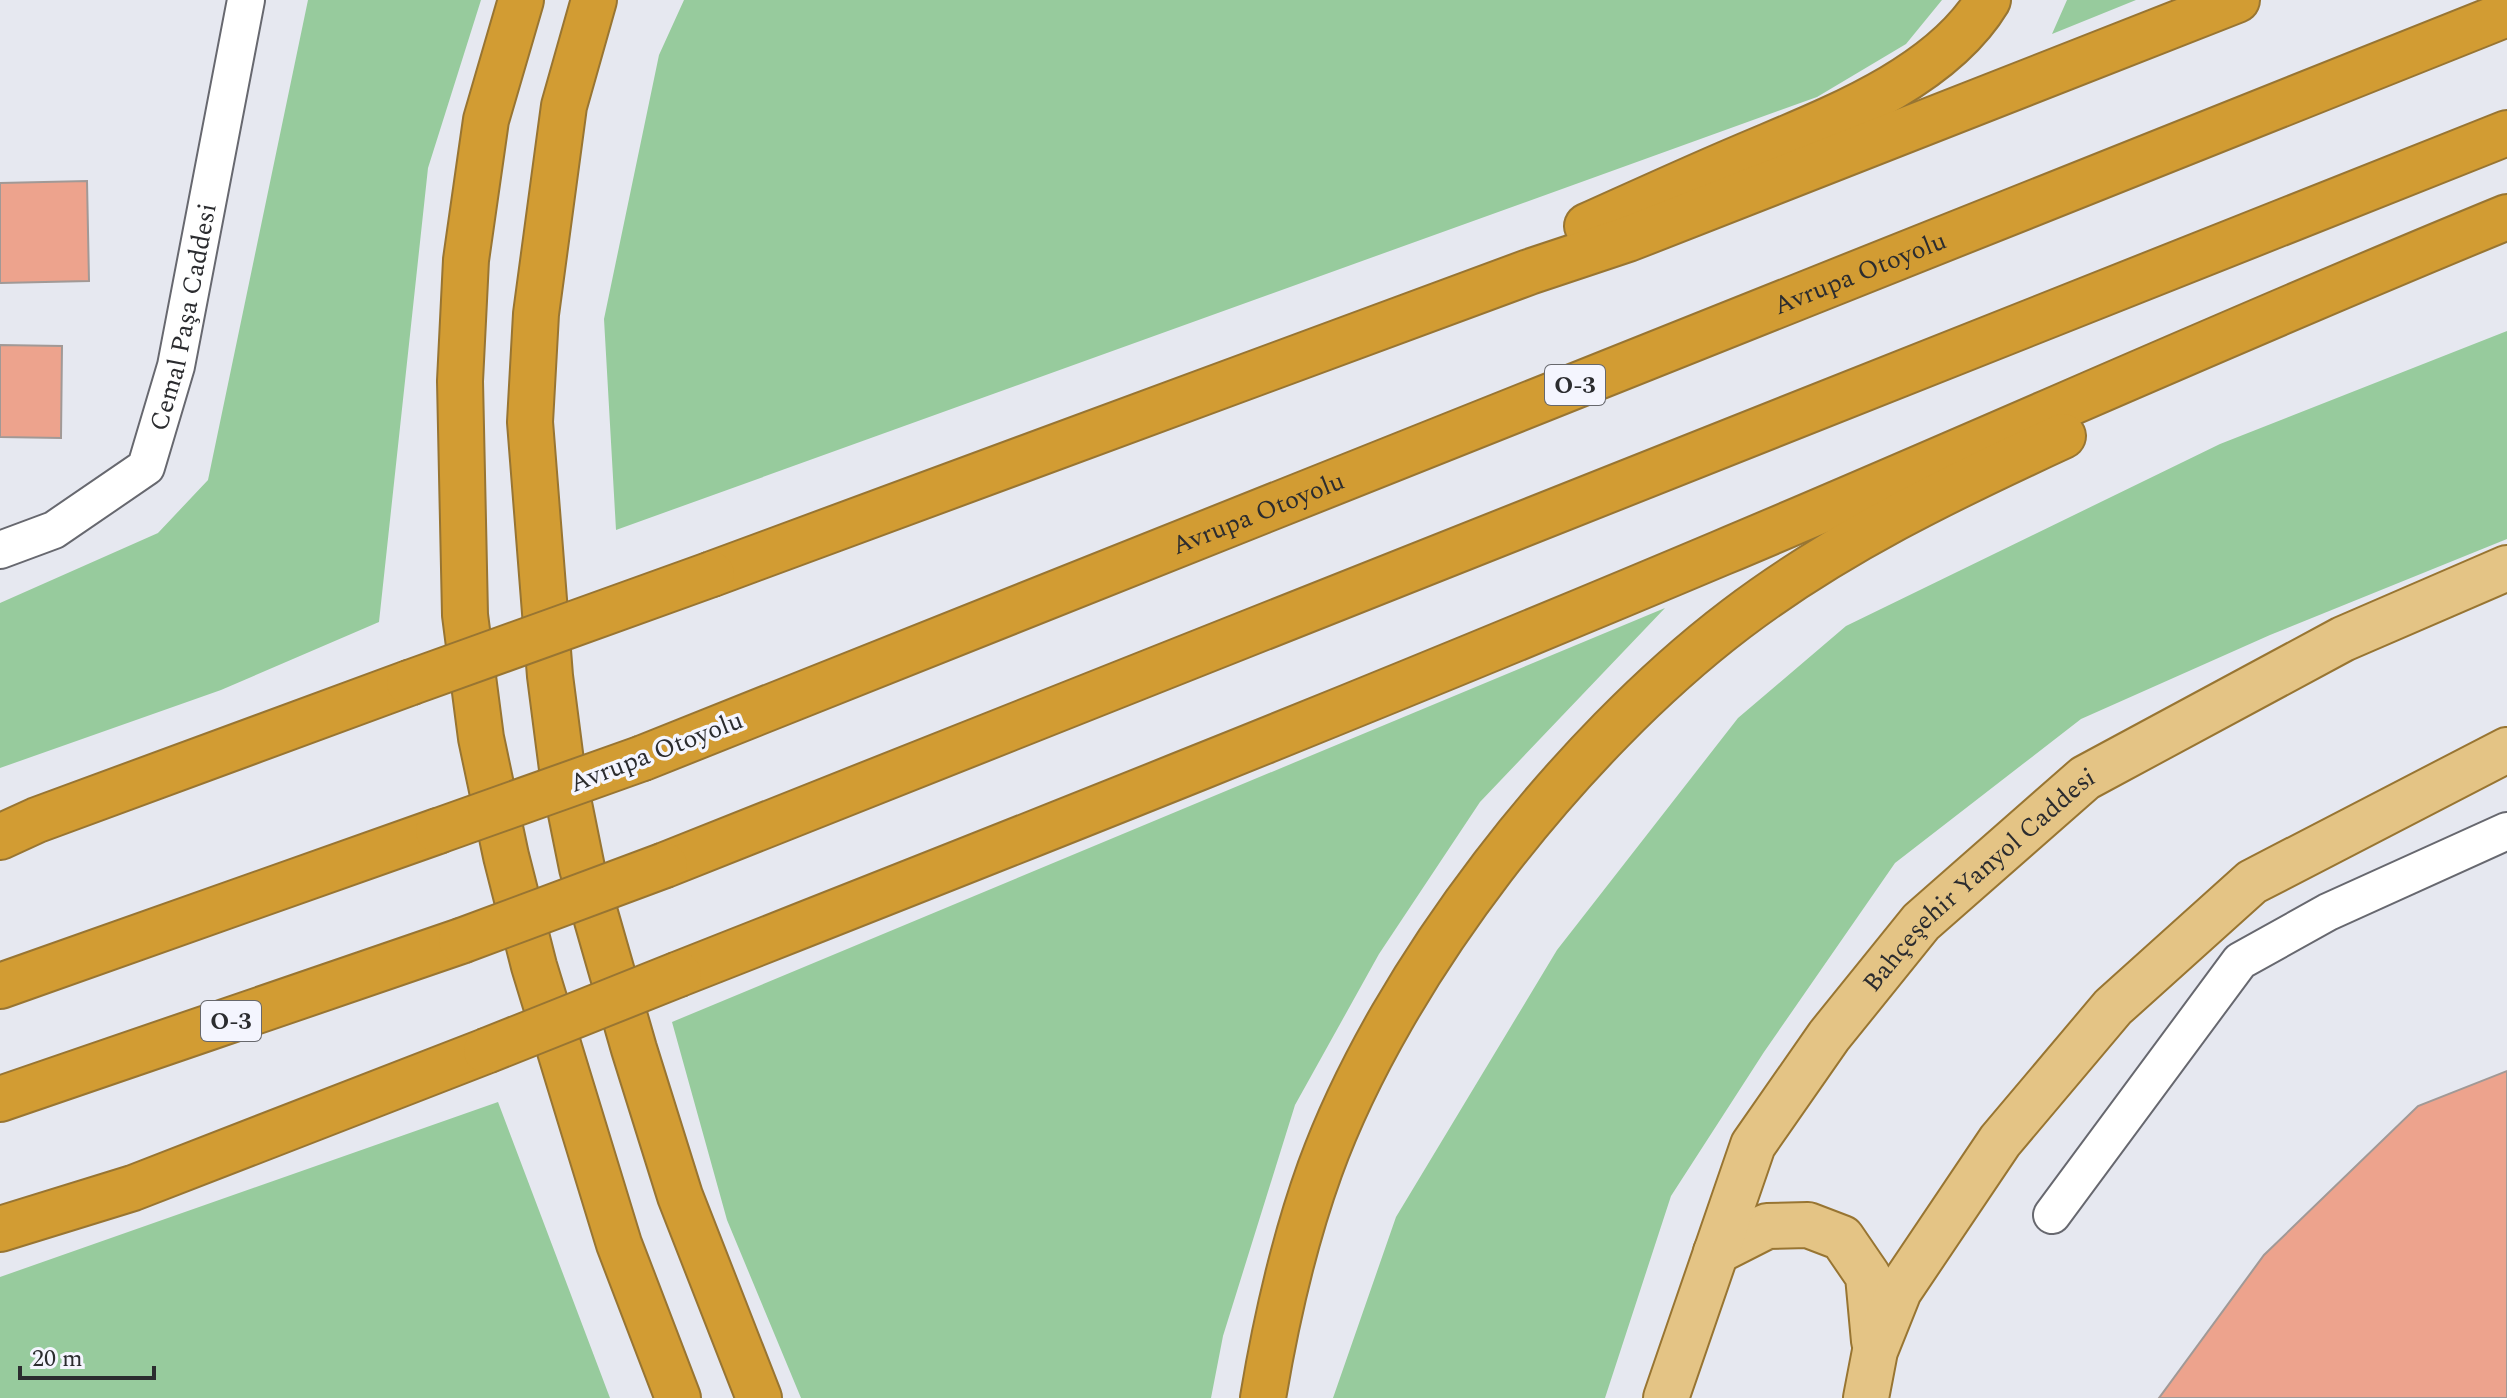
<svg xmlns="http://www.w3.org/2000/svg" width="2507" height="1398" viewBox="0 0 2507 1398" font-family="Spectral,serif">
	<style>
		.green { fill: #97cb9d }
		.building { fill: #eda38d; stroke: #a19996; stroke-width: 2 }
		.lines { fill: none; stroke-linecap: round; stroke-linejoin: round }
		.minor-casing { stroke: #67686f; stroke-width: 40 }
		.primary-casing { stroke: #987532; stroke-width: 48 }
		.motorway-casing { stroke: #987532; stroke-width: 48 }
		.minor { stroke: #fff; stroke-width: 36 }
		.primary { stroke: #e4c485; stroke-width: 44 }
		.motorway { stroke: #d29c33; stroke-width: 44 }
		.motorway-bridge-casing { stroke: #987532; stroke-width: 48; stroke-linecap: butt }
		.motorway-bridge { stroke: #d29c33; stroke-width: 44 }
		.labels { text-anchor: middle; stroke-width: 7; stroke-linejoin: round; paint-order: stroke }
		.shield { fill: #f4f5fe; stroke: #67686d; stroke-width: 2 }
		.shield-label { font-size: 24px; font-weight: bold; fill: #2b2c2f }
		.street-label { font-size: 26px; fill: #2b2c2f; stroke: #f4f5fe }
	</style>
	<rect width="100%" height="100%" fill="#e6e8f0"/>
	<path class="green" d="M308 0H481L428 168 379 622 221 690 0 768V603L158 533 208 480Z
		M684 0H1942L1906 44 1817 97 616 530 604 319 659 55Z
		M2067 0H2136L2052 34Z
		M2507 331V539L2270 635 2081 719 1895 863 1764 1052 1671 1196 1605 1398H1333L1396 1217 1557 950 1738 718 1846 626 2220 444Z
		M1665 608 1480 802 1379 954 1295 1105 1223 1336 1211 1398H801L727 1220 672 1022Z
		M498 1102 610 1398H0V1277Z"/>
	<path class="building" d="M87 181 89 281 0 283V183Z
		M0 345 62 346 61 438 0 437Z
		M2507 1071V1398H2159L2264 1255 2418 1106Z"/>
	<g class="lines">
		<defs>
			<g id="minor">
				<path id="s1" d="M0 550 54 530 146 467 176 366 246 0"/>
				<path d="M2052 1215 2240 961 2328 912 2507 831"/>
			</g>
			<g id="primary">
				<path d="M1716 1252 1767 1226 1808 1225 1842 1238 1868 1276 1874 1341"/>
				<path id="s2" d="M1666 1398 1753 1145 1829 1036 1921 922 2085 778 2343 639 2507 568"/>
				<path d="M1866 1398 1875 1351 1899 1291 2000 1141 2113 1007 2252 882 2507 750"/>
			</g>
			<g id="motorway">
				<path d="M521 0 486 120 466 260 460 381 465 615 481 738 506 856 534 966 619 1244 678 1398"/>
				<path d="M594 0 564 106 536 314 530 422 550 676 562 769 582 868 634 1049 680 1196 759 1398"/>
				<path d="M1587 226C1636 204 1684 182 1733 161 1818 124 1938 83 1988 0"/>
				<path d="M712 574 1529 272 1628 239 2237 0"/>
				<path id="s3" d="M643 758 2507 14"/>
				<path d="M0 837 37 820 409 683"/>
				<path d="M665 865 2507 133"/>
				<path d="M679 974C1027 837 1375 699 1721 553 1983 443 2243 325 2507 217"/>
				<path d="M0 986 438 831"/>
				<path d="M0 1099 461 941"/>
				<path d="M0 1229 133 1188 486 1051"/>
				<path d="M1263 1398C1276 1320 1293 1244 1320 1169 1392 971 1570 745 1736 619 1836 543 1950 488 2063 436"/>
			</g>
		</defs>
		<use href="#minor" class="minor-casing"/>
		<use href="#primary" class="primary-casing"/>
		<use href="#motorway" class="motorway-casing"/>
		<use href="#minor" class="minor"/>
		<use href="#primary" class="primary"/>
		<use href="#motorway" class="motorway"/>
		<defs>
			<path id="motorway-bridge" d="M409 683 712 574
				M438 831 643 758
				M461 941 665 865
				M486 1051 679 974"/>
		</defs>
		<use href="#motorway-bridge" class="motorway-bridge-casing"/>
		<use href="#motorway-bridge" class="motorway-bridge"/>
	</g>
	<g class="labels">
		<g class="shield">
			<rect x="1545" y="365" width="60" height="40" rx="6"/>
			<rect x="201" y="1001" width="60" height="40" rx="6"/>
		</g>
		<g class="shield-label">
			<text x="1575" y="393">O-3</text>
			<text x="231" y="1029">O-3</text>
		</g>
		<g class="street-label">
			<text dy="9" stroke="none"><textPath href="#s3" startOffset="1310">Avrupa Otoyolu</textPath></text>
			<text dy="9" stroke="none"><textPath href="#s1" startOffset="324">Cemal Paşa Caddesi</textPath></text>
			<text dy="9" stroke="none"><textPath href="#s3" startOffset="662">Avrupa Otoyolu</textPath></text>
			<text transform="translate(656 751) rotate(-21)" y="9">Avrupa Otoyolu</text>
			<text dy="9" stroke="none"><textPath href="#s2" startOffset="618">Bahçeşehir Yanyol Caddesi</textPath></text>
		</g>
	</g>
	<path d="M20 1366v12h134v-12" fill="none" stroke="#2b2c2f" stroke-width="4"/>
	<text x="32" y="1366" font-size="24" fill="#2b2c2f" stroke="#f4f5fe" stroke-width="6" paint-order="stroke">20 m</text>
</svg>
